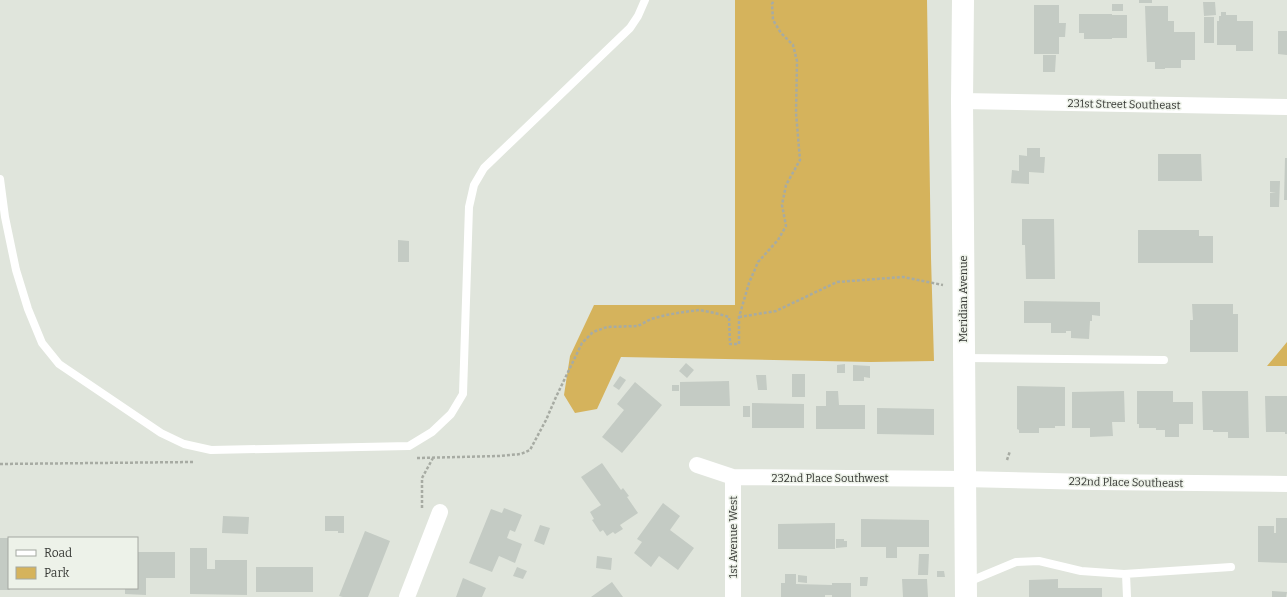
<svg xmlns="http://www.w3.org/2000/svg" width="1287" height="597" viewBox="0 0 1287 597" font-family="Bitter,serif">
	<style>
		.green { fill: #d5b35c }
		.building { fill: #c4cbc4 }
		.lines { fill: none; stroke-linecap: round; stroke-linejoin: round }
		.path { stroke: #a7aba3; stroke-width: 2.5; stroke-dasharray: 3 2; stroke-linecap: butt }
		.lane { stroke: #fff; stroke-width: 8 }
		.street { stroke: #fff; stroke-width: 16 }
		.secondary { stroke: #fff; stroke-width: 22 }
		.labels { text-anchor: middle; stroke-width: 3; stroke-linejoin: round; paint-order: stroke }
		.street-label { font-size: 11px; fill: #363834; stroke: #edf2e9 }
	</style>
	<rect width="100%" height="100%" fill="#e0e5dc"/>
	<path class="green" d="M735 0H927L931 258 934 361 871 362 621 357 597 409 575 413 564 395 570 356 594 305H735Z
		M1287 342V366H1267Z"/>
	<path class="building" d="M1139 0H1152V3H1139Z
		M1203 2H1215L1216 15 1204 16Z
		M1112 4H1123V11H1112Z
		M1034 5H1059V23H1066L1065 37H1059V54H1034Z
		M1145 6H1168V21H1174V32H1195V60H1181V68H1165V69H1155V62H1147Z
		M1221 12H1226V15H1237V21H1253V51H1236V45H1217V21H1219V16H1221Z
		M1079 14H1112V15H1127V38H1112V39H1084V33H1079Z
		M1204 17H1214V43H1204Z
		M1278 31H1287V55L1278 54Z
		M1043 55H1056L1055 72H1043Z
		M1027 148H1040V157H1045L1044 173 1029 172V184L1011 183 1012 170 1019 171V155L1027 156Z
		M1158 154H1201L1202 181H1158Z
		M1285 158H1287V200H1284Z
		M1270 181H1280L1279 207H1270V193H1276L1270 192Z
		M1022 219H1054L1055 279H1026L1025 245H1022Z
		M1138 230H1199V236H1213V263H1138Z
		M398 240 409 241V262H398Z
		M1024 301 1100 302V316L1092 315V321H1090L1089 339 1071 338V331H1066V333H1051V323H1024Z
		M1192 304H1233V314H1238V352H1190V320H1193Z
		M686 363 694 370 687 378 679 371Z
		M845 364V373H837V365Z
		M853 365 870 366V378L864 377V381H853Z
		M792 374H805V397H792Z
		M756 375H766L767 390H758Z
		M620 376 626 380 619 390 613 386Z
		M729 381 730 406H680V382Z
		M635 382 662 405 622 453 602 437 624 410 617 404Z
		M672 385H679V391H672Z
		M1017 386 1065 387V426H1055V428H1039V433H1019V430L1017 429Z
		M826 391H838L839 405H865V429H816V406H826Z
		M1124 391 1125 422H1112L1113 436 1090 437V428H1072V392Z
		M1137 391H1173V402H1193V424H1179V437H1165V430H1156V428H1139V424H1137Z
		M1202 391H1248L1249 438H1228V432H1213V430H1203Z
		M1265 396H1287V434H1285V432H1266Z
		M752 403 804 404V428H752Z
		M743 406H750V417H743Z
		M877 408 934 409V435L877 434Z
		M602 463 621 490 623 488 629 496 627 497 638 513 620 525 623 529 615 534 613 532 607 536 603 530 600 532 592 520 594 519 590 512 601 505 581 477Z
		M663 503 680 516 670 530 694 548 678 570 659 556 651 567 634 553 642 542 637 539Z
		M504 508 522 515 515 532 510 530 507 538 522 544 515 563 499 556 492 572 469 563 491 509 502 513Z
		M223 516 249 517 248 534 222 533Z
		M325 516H344V533H338V531H325Z
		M1276 518H1287V563L1258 562V526H1274V533H1276Z
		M861 519 929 520V547H897V558H886V547H861Z
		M835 523V549H778V524Z
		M540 525 550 528 544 545 534 541Z
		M365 531 390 541 368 597H343L339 596Z
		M0 538H9V588L10 590H0Z
		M836 539H844V541H847V547L836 548Z
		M190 548H207V569H215V560H247V595L190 594Z
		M137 552H175V578H146V595L125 594V588H137Z
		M919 554H929L928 575H918Z
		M597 556 612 558 611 570 596 568Z
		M256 567H313V592H256Z
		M517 567 527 571 523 579 513 576Z
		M937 571H944L945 577H937Z
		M785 574H796V584L832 585V583H851V597H832V595H825V597H781V583H785Z
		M798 575 807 576V583L798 582Z
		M860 577H868L867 586H860Z
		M463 578 486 588 482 597H456Z
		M902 579H927L928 597H903Z
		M1058 579V588H1102V597H1029V580Z
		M612 582 623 597H591Z
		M1272 591 1287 592 1286 597H1272Z"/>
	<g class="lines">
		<path class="path" d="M739 317 776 311 837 282 903 277 943 285
			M417 458 500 456 521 454 530 450 546 420 556 397 582 343 593 332 607 327 638 326 651 319 666 315 684 312 699 310 715 313 729 317 730 344H739V317L749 283 758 262 778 240 786 226 782 205 786 185 800 160 796 113 797 61 793 45 781 33 773 20 772 4 774 0
			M1007 460 1010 451
			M0 464 194 462
			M422 508V478L433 458"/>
		<path class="lane" d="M0 179 5 217 16 270 28 309 42 343 59 364 161 433 184 444 211 450 409 446 432 432 451 414 463 394 469 207 474 185 484 168 630 28 638 16 645 0
			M964 358 1164 360
			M1126 574 1127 597
			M968 582 1016 562 1039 561 1081 571 1124 574 1231 567"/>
		<path class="street" d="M962 101 1287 107
			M697 465 733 477 964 479 1094 482 1287 484
			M407 597 440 512
			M733 597V477"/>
		<path class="secondary" d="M963 0 962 101 966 597"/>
	</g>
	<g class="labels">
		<g class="street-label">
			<text transform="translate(1124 104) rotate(1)" y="4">231st Street Southeast</text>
			<text transform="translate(963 299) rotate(-90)" y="4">Meridian Avenue</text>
			<text x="830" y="482">232nd Place Southwest</text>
			<text transform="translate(1126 482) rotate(1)" y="4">232nd Place Southeast</text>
			<text transform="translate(733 537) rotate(-90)" y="4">1st Avenue West</text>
		</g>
	</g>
	<rect x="8" y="537" width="130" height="52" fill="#edf2e9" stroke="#a4a8a1"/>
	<rect x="16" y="550" width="20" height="6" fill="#ffffff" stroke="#a4a8a1"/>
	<text x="44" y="557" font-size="12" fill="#363834">Road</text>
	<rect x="16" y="567" width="20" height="12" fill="#d5b35c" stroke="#a4a8a1"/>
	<text x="44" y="577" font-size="12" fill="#363834">Park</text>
</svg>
